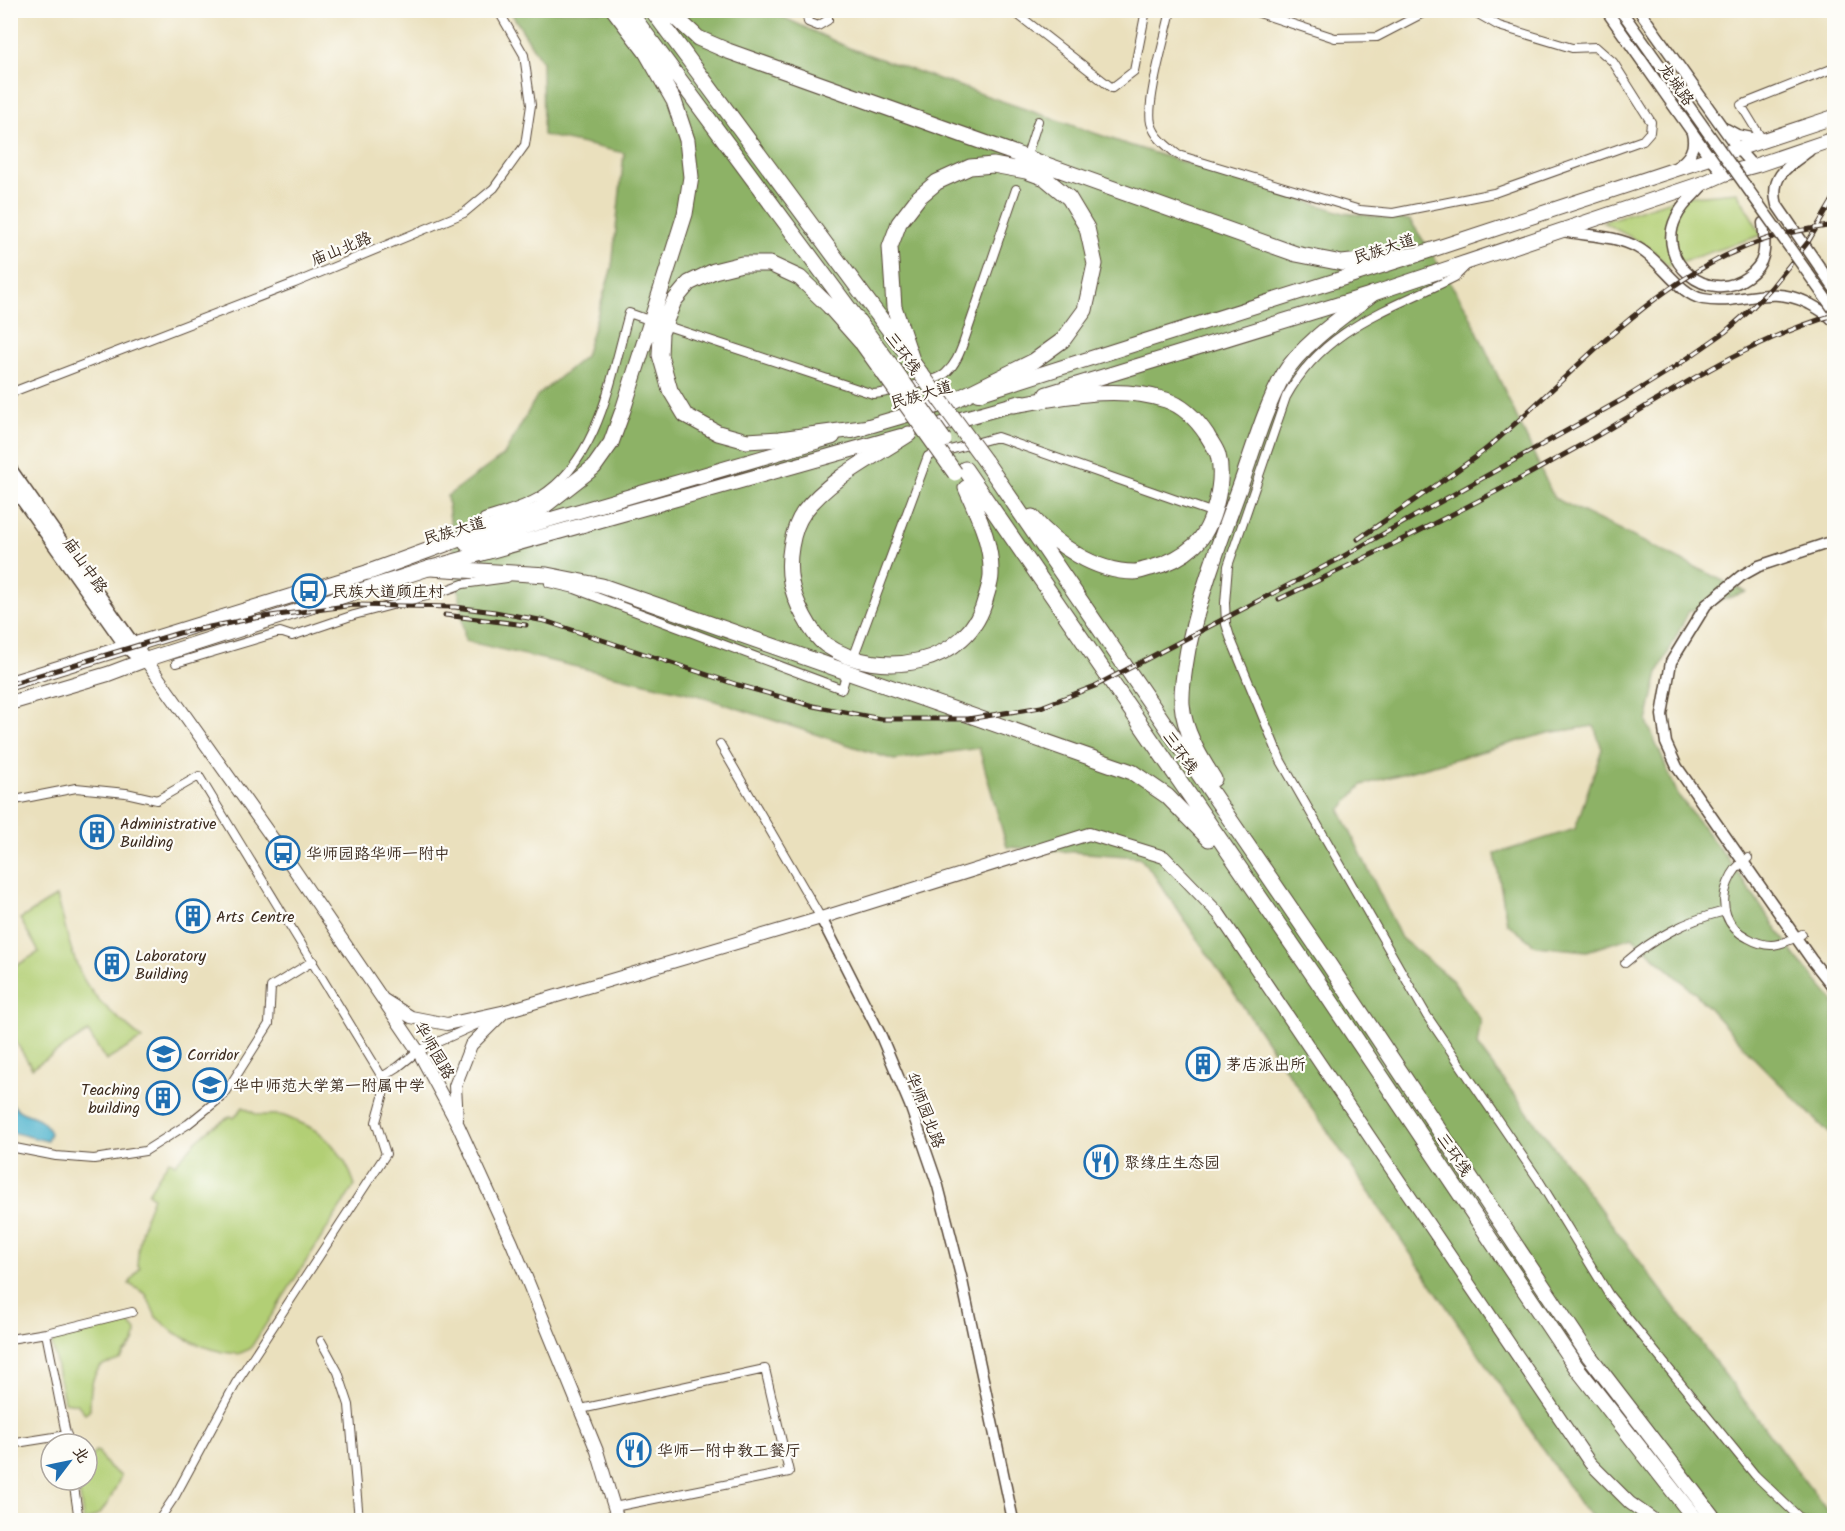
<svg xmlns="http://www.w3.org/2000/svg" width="1845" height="1531" viewBox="0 0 1845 1531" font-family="Kalam,'LXGW WenKai TC',sans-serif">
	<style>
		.green { fill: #b2cf75; stroke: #767c4a; stroke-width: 1.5 }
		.forest { fill: #8db266; stroke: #646e42; stroke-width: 1.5 }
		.water { fill: #4eb3cd; stroke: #446e76; stroke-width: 1.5 }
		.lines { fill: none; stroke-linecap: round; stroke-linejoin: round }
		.minor-casing { stroke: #554536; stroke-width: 10 }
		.tertiary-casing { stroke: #554536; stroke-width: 13 }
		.secondary-casing { stroke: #554536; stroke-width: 14 }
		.primary-casing { stroke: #554536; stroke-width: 16 }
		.trunk-casing { stroke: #554536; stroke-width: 17 }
		.minor { stroke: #fff; stroke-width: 8 }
		.tertiary { stroke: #fff; stroke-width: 10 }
		.secondary { stroke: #fff; stroke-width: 12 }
		.primary { stroke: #fff; stroke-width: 14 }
		.trunk { stroke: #fff; stroke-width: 15 }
		.rail-casing { stroke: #3b2a1e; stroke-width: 5 }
		.rail { stroke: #fdfcf7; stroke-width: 3; stroke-dasharray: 9; stroke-linecap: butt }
		.tertiary-bridge-casing { stroke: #554536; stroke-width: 13; stroke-linecap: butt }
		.trunk-bridge-casing { stroke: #554536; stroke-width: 17; stroke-linecap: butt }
		.tertiary-bridge { stroke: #fff; stroke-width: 10 }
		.trunk-bridge { stroke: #fff; stroke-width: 15 }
		.labels { text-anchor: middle; stroke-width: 4.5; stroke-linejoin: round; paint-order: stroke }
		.street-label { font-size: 16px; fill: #3b2a1e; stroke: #fdfcf7 }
		.poi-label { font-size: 16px; fill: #3b2a1e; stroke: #fdfcf7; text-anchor: start }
	</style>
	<rect width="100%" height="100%" fill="#fdfcf7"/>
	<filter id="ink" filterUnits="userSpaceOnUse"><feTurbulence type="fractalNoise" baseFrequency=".0167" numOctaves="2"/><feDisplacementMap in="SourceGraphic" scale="12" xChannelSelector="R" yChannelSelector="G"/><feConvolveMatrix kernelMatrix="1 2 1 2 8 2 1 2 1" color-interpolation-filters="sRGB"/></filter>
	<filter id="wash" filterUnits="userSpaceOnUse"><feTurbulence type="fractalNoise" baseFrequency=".008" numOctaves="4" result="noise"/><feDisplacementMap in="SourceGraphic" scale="24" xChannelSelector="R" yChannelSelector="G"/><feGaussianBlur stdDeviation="1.35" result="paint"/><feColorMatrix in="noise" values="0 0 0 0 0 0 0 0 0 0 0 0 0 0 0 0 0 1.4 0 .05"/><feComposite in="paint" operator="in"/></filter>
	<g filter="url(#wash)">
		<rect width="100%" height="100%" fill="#eae0bd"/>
		<path class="green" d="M1737 192 1762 235 1669 266 1644 244 1602 222 1681 197Z
			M57 896C65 924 70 954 84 980 97 1003 123 1022 142 1039L106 1061 88 1032 32 1068 11 1034V969L39 952 20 919Z
			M243 1107C263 1119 258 1114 278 1115 284 1115 291 1119 296 1121 327 1132 345 1155 355 1185L250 1349 238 1354 222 1352 199 1345 175 1333 156 1317 146 1294 129 1284 140 1267 137 1265C138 1240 143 1219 153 1197L148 1193 169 1160 175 1164 197 1140 211 1128 231 1116 234 1118Z
			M126 1319 136 1331C135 1351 127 1344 121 1359 115 1363 109 1362 103 1365 90 1373 90 1396 90 1410L85 1413 77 1404 64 1402 51 1339 54 1336Z
			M95 1451 99 1452C104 1464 110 1469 121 1476 113 1493 104 1520 83 1520L78 1480H87V1463Z"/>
		<path class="forest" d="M510 11H770L849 48 1126 144 1344 213 1410 220 1467 309 1554 498 1746 592 1689 611 1658 673 1647 722 1678 795 1732 865 1797 958 1834 1001V1138L1755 1059 1695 993 1632 937 1587 951 1536 946 1507 923 1495 854 1575 829 1602 749 1594 726 1548 733 1362 785 1340 810 1401 938 1452 980 1481 1020 1477 1045 1834 1520H1596L1583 1508 1152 872 1139 857 1007 847 979 748 894 760 697 695 465 641 447 496 504 455 537 396 585 356 612 267 624 153 543 135 542 62Z"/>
		<path class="water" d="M10 1101C24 1122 39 1108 50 1133L47 1141 11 1132Z"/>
	</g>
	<g filter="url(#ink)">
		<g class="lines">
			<defs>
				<path id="minor" d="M806 10 808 22 818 26 828 20V10
					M916 10 922 15 941 10
					M1012 10 1112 88 1134 71 1146 10
					M1171 10C1166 35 1146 101 1151 123 1155 138 1167 146 1178 155L1360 210 1393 213 1494 193 1643 140 1650 132 1651 122 1613 62 1596 47 1572 48 1499 26 1471 10
					M1250 10 1335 38 1377 37 1429 10
					M1833 10 1834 13
					M1763 141 1741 105 1834 68
					M1028 152 1038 121
					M1467 265 1455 277C1388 310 1324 328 1286 397L1228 566 1225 603 1226 624 1230 637 1281 761 1427 1016 1538 1179 1609 1295 1755 1475 1802 1520
					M670 327 873 394C886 393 938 381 946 373 955 365 959 355 963 344L1016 189
					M10 393 295 283 464 213 494 188 525 145 531 105 524 55 498 10
					M481 531 484 518C503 512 522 507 539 497 600 460 611 376 629 313L646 319
					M549 583 575 589 842 689 845 678
					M855 653 928 456 997 437 1208 511
					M176 663 280 632 292 636 354 615 438 593 463 584 507 578
					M720 744 821 918
					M10 801 76 788 126 793 157 800 199 776 382 1077 383 1097 376 1122 386 1154 236 1383 175 1496 159 1520
					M1748 858C1738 864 1732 873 1728 883 1719 906 1726 927 1748 938 1755 942 1763 945 1771 945 1781 945 1793 939 1802 934
					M1625 963C1655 937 1685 921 1725 911
					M382 1077 398 1067 418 1051 489 1019
					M10 1147 56 1156 94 1159 145 1151 188 1124 224 1095 269 1024 271 987 313 961
					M46 1333 68 1444
					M10 1339 46 1333 132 1312
					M321 1341 338 1372 349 1405 359 1520
					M581 1409 765 1369 789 1472 614 1507
					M10 1444 67 1435
					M73 1480 79 1520"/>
				<path id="tertiary" d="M1606 10 1711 159 1724 174
					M1619 10 1627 19
					M1639 10 1738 149 1753 166
					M1726 129 1737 135 1762 140
					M1809 151C1788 166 1769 176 1777 205L1834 288
					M1677 167C1689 158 1696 149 1692 133
					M1706 182C1696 193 1682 204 1676 218 1655 261 1708 306 1747 277 1754 272 1761 265 1763 256 1766 245 1764 234 1763 223
					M1562 231C1587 236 1616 235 1638 248 1661 260 1678 294 1703 299 1741 306 1768 283 1808 303 1817 308 1827 313 1834 321
					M10 467 135 645
					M10 484 126 648 141 661
					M1834 541 1759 566 1741 576 1706 605 1671 662 1662 715 1666 743 1677 767 1811 959 1834 988
					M821 918 881 1036 910 1105 938 1186 961 1276 1013 1520"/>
				<path id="secondary" d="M135 645 283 853 418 1051 458 1125 512 1243 597 1451 618 1520
					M384 1000 411 1017 447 1024 506 1011 821 918 1089 834 1164 857 1219 914 1590 1463 1630 1503 1654 1520
					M457 1120 455 1086 471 1045 505 1011"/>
				<path id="primary" d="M978 394 1416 255 1834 117
					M1046 394 1372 294 1706 182 1724 174 1757 165 1834 139
					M925 429 1022 402
					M852 431 951 402
					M466 544 833 437
					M10 683 378 569
					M10 703 108 674 145 660 430 568 901 436"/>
				<path id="trunk" d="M628 10 896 372
					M652 10 904 350
					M668 10 698 38 728 51 1296 254 1342 263 1416 255
					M857 336 885 375
					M861 342 829 306 800 278 770 264H742L714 271 689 283 674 301 661 333 660 355 670 390 685 415 718 433 747 441 780 439 862 428
					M913 363 894 307 890 247 899 223 919 197 937 182 970 167 993 165 1026 171 1045 178 1069 198 1087 228 1095 264 1085 310 1063 340 1034 361 949 403
					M1013 405C1064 397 1116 384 1166 400 1184 406 1197 420 1207 435 1210 441 1216 448 1218 455 1225 480 1214 527 1195 545 1183 556 1167 564 1151 568 1146 569 1139 572 1134 572 1095 572 1056 545 1032 517
					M909 434C874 457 830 478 804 512 791 530 787 562 791 582 794 600 811 635 826 645 879 681 970 666 986 597 988 590 991 582 991 575 992 543 978 516 966 488
					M985 461 1326 960 1590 1357 1715 1520
					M965 469 1318 982 1576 1367 1696 1520
					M430 568 547 575 602 586 1132 772 1167 796 1209 839
					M369 572 539 510 594 467 611 443 623 410 685 214 691 177 687 140 674 101 646 52 614 10
					M1214 779C1200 757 1184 731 1182 704 1181 686 1185 667 1188 649 1200 593 1221 539 1241 484 1253 450 1266 405 1284 374 1301 345 1345 315 1372 294"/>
			</defs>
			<use href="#minor" class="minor-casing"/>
			<use href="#tertiary" class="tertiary-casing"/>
			<use href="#secondary" class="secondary-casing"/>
			<use href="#primary" class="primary-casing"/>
			<use href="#trunk" class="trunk-casing"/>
			<use href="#minor" class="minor"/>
			<use href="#tertiary" class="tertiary"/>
			<use href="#secondary" class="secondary"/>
			<use href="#primary" class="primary"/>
			<use href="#trunk" class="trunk"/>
			<defs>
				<path id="rail" d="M1358 539C1390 517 1421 496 1452 474 1465 464 1480 455 1492 444 1583 366 1657 272 1776 236 1795 231 1815 228 1834 225
					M1279 599C1379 552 1480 502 1576 448 1660 400 1740 343 1834 315
					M445 615 526 625
					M10 684 179 633 255 618 354 605 455 607 495 612 545 621 738 685 813 706 881 719H968L1041 707 1095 686 1335 561 1625 398 1675 367 1725 332 1749 311 1771 288 1808 242 1834 198"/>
			</defs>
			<use href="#rail" class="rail-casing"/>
			<use href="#rail" class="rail"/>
			<defs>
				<path id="tertiary-bridge" d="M1627 19 1834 310"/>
				<path id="trunk-bridge" d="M913 363 985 461
					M896 372 944 440
					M885 375 955 473"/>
			</defs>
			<use href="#tertiary-bridge" class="tertiary-bridge-casing"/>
			<use href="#trunk-bridge" class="trunk-bridge-casing"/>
			<use href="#tertiary-bridge" class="tertiary-bridge"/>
			<use href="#trunk-bridge" class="trunk-bridge"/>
		</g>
	</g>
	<defs>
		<symbol id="bus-ring" viewBox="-11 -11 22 22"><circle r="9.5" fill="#fdfcf7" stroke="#1f6fb2" stroke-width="1.5"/><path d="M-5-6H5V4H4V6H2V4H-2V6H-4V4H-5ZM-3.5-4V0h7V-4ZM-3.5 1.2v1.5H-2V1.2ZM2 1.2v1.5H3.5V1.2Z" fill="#1f6fb2"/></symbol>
		<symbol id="building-ring" viewBox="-11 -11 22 22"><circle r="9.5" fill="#fdfcf7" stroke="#1f6fb2" stroke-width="1.5"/><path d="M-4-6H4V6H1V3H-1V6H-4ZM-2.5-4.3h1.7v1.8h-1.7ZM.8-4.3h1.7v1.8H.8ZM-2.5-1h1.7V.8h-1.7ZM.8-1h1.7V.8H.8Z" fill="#1f6fb2"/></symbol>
		<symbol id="school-ring" viewBox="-11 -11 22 22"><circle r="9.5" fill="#fdfcf7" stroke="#1f6fb2" stroke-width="1.5"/><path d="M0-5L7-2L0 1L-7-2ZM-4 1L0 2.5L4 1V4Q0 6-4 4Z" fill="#1f6fb2"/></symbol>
		<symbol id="restaurant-ring" viewBox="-11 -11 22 22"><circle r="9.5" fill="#fdfcf7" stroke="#1f6fb2" stroke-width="1.5"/><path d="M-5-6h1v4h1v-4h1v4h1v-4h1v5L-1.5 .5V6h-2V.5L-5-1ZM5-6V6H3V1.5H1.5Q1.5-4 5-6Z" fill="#1f6fb2"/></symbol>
	</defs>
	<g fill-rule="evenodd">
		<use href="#bus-ring" x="290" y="572" width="38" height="38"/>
		<use href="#building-ring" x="78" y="813" width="38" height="38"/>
		<use href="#bus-ring" x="264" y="834" width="38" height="38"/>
		<use href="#building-ring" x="174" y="897" width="38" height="38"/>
		<use href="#building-ring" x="93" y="945" width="38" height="38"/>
		<use href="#school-ring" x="145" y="1035" width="38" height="38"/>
		<use href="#building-ring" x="1184" y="1045" width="38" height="38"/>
		<use href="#school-ring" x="191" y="1066" width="38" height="38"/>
		<use href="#building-ring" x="144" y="1079" width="38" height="38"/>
		<use href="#restaurant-ring" x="1082" y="1143" width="38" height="38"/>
		<use href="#restaurant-ring" x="615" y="1431" width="38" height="38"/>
	</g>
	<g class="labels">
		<g class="street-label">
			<text transform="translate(1677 84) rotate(54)" y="6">龙城路</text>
			<text transform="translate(341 248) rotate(-22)" y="6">庙山北路</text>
			<text transform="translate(1384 248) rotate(-18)" y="6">民族大道</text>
			<text transform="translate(904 353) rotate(54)" y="6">三环线</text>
			<text transform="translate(921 394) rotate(-16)" y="6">民族大道</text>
			<text transform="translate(454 530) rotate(-16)" y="6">民族大道</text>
			<text transform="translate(86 565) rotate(55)" y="6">庙山中路</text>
			<text transform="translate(1181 752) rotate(55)" y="6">三环线</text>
			<text transform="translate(435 1050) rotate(60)" y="6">华师园路</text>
			<text transform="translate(926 1110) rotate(69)" y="6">华师园北路</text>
			<text transform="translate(1455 1154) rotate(56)" y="6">三环线</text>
		</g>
		<g class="poi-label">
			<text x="332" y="597">民族大道顾庄村</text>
			<text x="120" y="829">Administrative<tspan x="120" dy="18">Building</tspan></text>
			<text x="306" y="859">华师园路华师一附中</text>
			<text x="216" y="922">Arts Centre</text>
			<text x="135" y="961">Laboratory<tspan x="135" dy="18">Building</tspan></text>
			<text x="187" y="1060">Corridor</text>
			<text x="1226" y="1070">茅店派出所</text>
			<text x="233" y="1091">华中师范大学第一附属中学</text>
			<text x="140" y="1095" text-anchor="end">Teaching<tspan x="140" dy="18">building</tspan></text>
			<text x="1124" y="1168">聚缘庄生态园</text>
			<text x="657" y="1456">华师一附中教工餐厅</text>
		</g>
	</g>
	<rect width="1845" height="1531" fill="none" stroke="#fdfcf7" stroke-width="36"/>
	<g transform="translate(69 1462) rotate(58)"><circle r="28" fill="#fdfcf7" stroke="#afa8a0" stroke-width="1.5"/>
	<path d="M0-4.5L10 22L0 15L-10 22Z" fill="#1f6fb2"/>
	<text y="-9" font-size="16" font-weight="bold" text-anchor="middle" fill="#3b2a1e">北</text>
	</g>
</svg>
